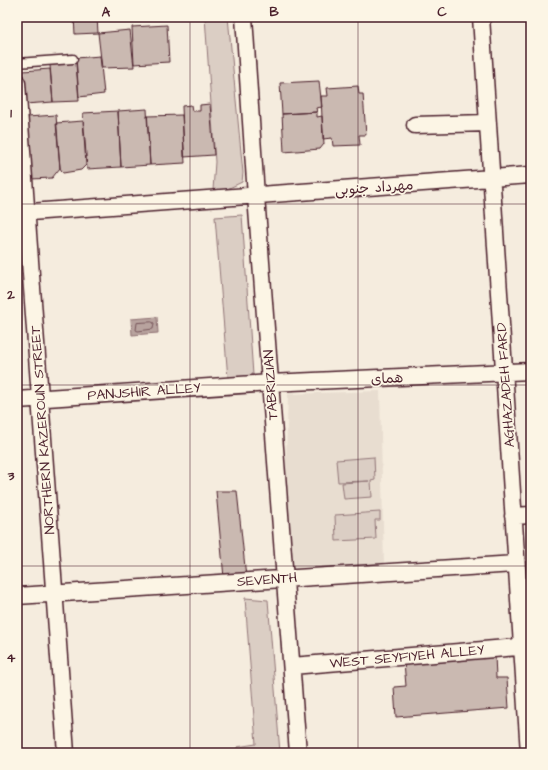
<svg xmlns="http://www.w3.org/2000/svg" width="548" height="770" viewBox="0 0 548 770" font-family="'Architects Daughter','Playpen Sans Arabic',sans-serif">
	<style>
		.built { fill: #e8ddd0 }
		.green { fill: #dbcec4; stroke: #927678 }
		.water { fill: #b8a39e; stroke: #8c6e70 }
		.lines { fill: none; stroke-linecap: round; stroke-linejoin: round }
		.shore { stroke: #765459; stroke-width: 1 }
		.building { fill: #cab9b1; stroke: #4a1f2b }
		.service-casing { stroke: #4a1f2b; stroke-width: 11 }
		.minor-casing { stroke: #4a1f2b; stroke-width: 19 }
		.service { stroke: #fcf5e5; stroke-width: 8 }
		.minor { stroke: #fcf5e5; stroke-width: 16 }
		.grid { fill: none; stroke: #4a1f2b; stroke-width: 1; stroke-opacity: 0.55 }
		.labels { text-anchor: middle; stroke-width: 3.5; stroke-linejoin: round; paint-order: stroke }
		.street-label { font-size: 14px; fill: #4a1f2b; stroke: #fcf5e5 }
		.neatline { fill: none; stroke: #4a1f2b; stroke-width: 1.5 }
		.grid-label { font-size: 13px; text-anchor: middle; font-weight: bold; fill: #4a1f2b }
	</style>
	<rect width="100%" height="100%" fill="#f5ecde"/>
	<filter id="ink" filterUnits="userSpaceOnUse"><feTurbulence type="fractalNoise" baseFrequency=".025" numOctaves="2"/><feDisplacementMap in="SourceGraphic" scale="8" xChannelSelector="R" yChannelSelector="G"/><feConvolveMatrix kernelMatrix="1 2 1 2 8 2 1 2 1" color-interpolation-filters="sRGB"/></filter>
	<g filter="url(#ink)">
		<path class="built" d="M380 391 384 567 292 574 285 490 288 394Z"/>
		<path class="green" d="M205 17H228L243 173 242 182 225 190H213L215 162Z
			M242 215 253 375 228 379 215 217Z
			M374 457 375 480 371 481 372 497 344 499 342 483 369 481 338 482 336 460Z
			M380 512V520H375L376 539 336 541 335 515Z
			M245 598 268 600 280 753H237V747L256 744Z"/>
		<path class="water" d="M157 317 158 333 132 335 131 319Z"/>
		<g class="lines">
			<path class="shore" d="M152 322 154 323 153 329 138 331 136 330 137 323Z"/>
		</g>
		<path class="building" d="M74 17H97L98 33 75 34Z
			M167 25 169 62 134 64 132 27Z
			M130 30 134 67 102 68 98 33Z
			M100 56 104 94 79 97 76 58Z
			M76 63 79 101 53 102 50 65Z
			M50 69 53 102 25 104 23 71Z
			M319 81 322 107 316 108 317 112 282 114 280 83Z
			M358 86 359 94H363L366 135H359L360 145 333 146 332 138 323 139 321 96H328L327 88Z
			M210 104 214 155 184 157 182 106 191 105 192 111H200V105Z
			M147 109 150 165 121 167 118 111Z
			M118 111 121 167 87 169 83 113Z
			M317 112V117L322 116 324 144 320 149 284 152 282 114Z
			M56 115 60 168 52 178 31 179 27 117Z
			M182 115 185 163 150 165 147 116Z
			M83 121 86 165 81 170 63 173 60 168 56 123Z
			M216 491H237L246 577 224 578Z
			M495 655 496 678H507L509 708 396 717 394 687 406 686 404 662Z"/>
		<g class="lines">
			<defs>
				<path id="service" d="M17 63 73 59"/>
				<path id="minor" d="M244 17 256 196 298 753
					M481 17 529 753
					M17 83 66 753
					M415 125 488 123
					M17 213 531 175
					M17 400 270 383 531 371
					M513 516 531 515
					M17 596 516 564
					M292 666 531 646"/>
			</defs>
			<use href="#service" class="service-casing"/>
			<use href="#minor" class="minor-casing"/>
			<use href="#service" class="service"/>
			<use href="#minor" class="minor"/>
		</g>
	</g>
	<path class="grid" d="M190 17V753M358 17V753M17 204H531M17 385H531M17 566H531"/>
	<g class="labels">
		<g class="street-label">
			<text transform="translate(374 187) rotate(-4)" y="5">مهرداد جنوبی</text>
			<text transform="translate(387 378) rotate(-3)" y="5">همای</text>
			<text transform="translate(270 385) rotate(-94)" y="5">TABRIZIAN</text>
			<text transform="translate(505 385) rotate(-94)" y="5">AGHAZADEH FARD</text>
			<text transform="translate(144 391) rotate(-4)" y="5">PANJSHIR ALLEY</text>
			<text transform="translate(42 430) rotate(-94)" y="5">NORTHERN KAZEROUN STREET</text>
			<text transform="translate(267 579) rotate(-4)" y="5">SEVENTH</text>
			<text transform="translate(407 656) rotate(-5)" y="5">WEST SEYFIYEH ALLEY</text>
		</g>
	</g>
	<rect width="548" height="770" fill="none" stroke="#fcf5e5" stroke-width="44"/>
	<rect x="22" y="22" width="504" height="726" class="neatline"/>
	<g class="grid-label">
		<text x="106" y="16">A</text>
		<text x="274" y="16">B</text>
		<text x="442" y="16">C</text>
		<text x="11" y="117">1</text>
		<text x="11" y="299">2</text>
		<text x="11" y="480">3</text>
		<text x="11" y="662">4</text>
	</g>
</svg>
